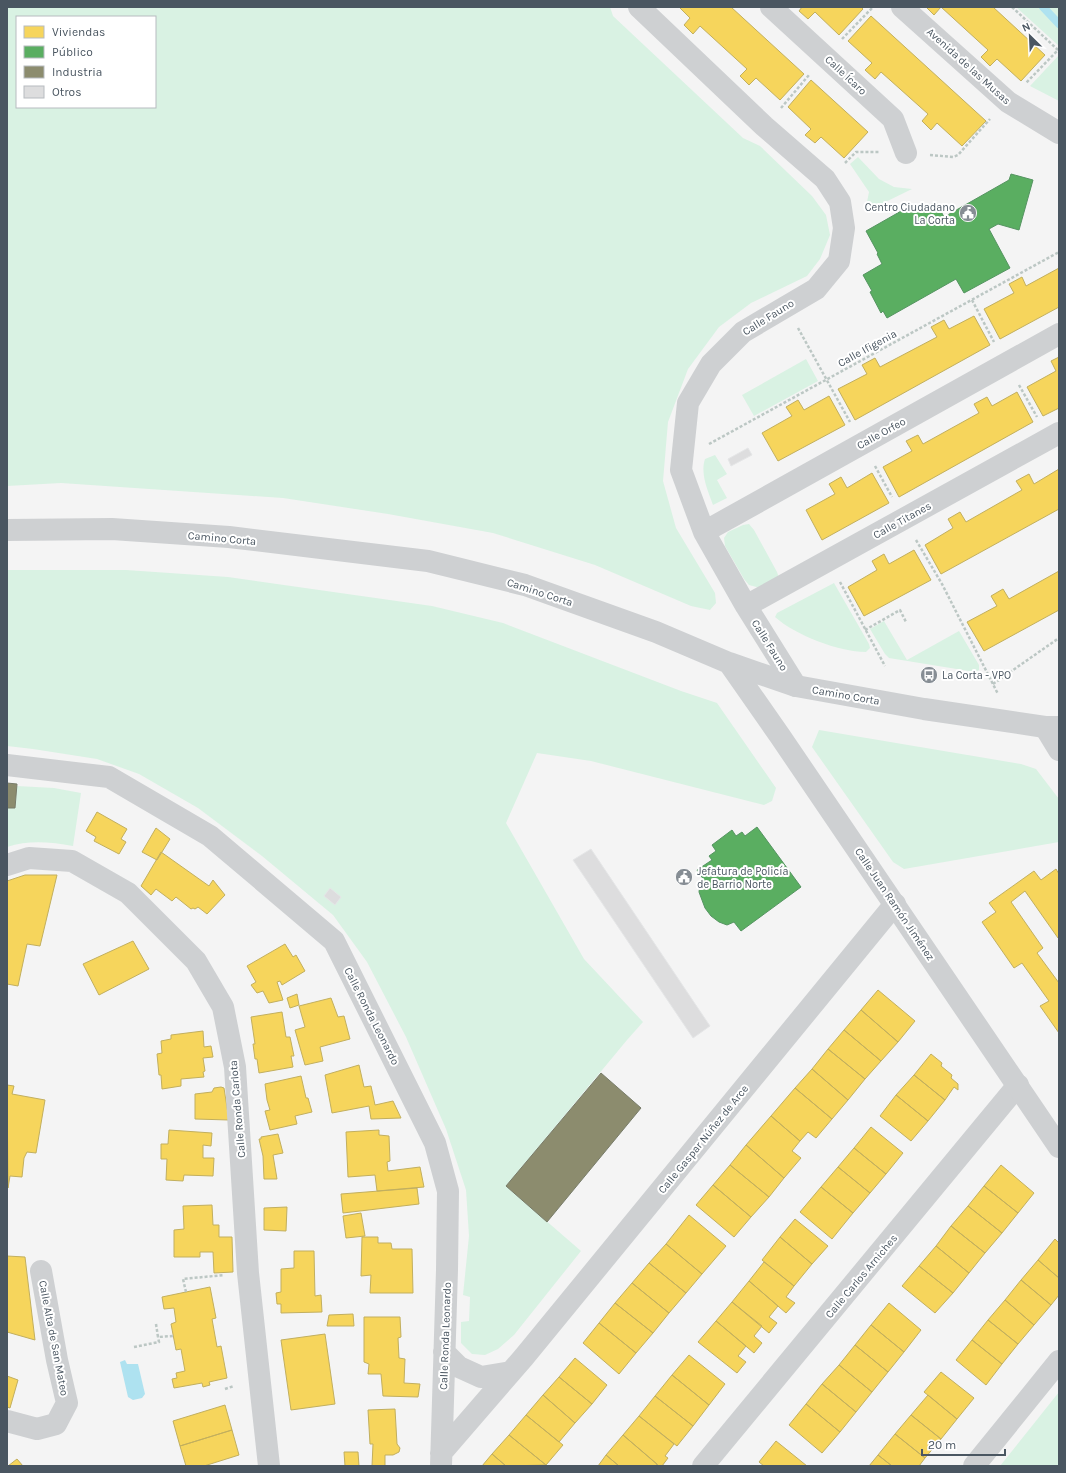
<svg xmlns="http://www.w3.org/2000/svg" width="1066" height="1473" viewBox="0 0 1066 1473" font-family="Karla,sans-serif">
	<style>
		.green { fill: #d9f2e3; fill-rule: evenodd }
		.water { fill: #aee2f0 }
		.homes { fill: #f6d55c; stroke: #c2af5e }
		.public { fill: #5aae61; stroke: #559461 }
		.industry { fill: #8c8c6e; stroke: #787c6a }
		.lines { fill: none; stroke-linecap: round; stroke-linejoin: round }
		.stream { stroke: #aee2f0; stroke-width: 8 }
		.building { fill: #ddddde; stroke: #e5e6e7 }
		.path { stroke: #bcc7c4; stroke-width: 2.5; stroke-dasharray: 3 2; stroke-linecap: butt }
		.minor { stroke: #ced0d2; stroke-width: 22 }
		.tertiary { stroke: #ced0d2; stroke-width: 22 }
		.labels { text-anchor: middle; stroke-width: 4; stroke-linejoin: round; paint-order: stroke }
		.street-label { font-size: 11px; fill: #4a5661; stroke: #fff }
		.poi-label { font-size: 11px; fill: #4a5661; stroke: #fff; text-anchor: start }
	</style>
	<rect width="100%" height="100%" fill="#f4f4f4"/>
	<path class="green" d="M7 7H610L613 16 743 138 760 146 812 196 826 215 830 235 820 259 807 276 751 303 719 327 688 369 668 422 663 481 676 528 715 593 716 603 710 610 691 606 595 565 493 533 388 514 283 498 61 483 7 486ZM17 17H155V107H17Z
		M1016 7H1059V46Z
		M1059 55V101L1030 86Z
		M858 157 879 179 894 187 912 189 865 212 869 192 850 164Z
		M806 359 818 381 754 416 742 395Z
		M715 455 727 474 717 480 727 498 713 505C708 491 700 474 705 459Z
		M749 524 754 530 777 572 779 578 764 589 749 585 744 579 725 546 724 538 728 532 743 525Z
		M7 570H126L228 577 432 606 503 623 681 691 717 703 776 788 772 801 764 805 591 761 537 753 506 823 584 959 643 1022 627 1040 506 1186 581 1251 514 1335 498 1349 485 1355 472 1354 461 1343V1322L469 1321 470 1297 463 1295 469 1236 466 1190 446 1129 406 1037 367 962 333 915 262 856 198 808 139 774 97 759 33 749 7 746Z
		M834 583 869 644 870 648 866 652C839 652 795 635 775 617L777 613Z
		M884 621 907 660 959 631 979 665V670L975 672 889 658 885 654 870 629Z
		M819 730 1021 764 1036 769 1059 799V842L904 869 893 862 812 747Z
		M17 786 54 788 81 793 73 846C50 842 29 840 7 847V808H15Z
		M1059 1392V1466H1000Z"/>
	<path class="water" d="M125 1360 127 1364H138L145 1394 142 1398 133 1400 128 1397 120 1362Z"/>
	<path class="homes" d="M679 7H731L804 74 780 100 756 78 749 85 740 76 747 69 700 26 693 34 684 25 690 18Z
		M802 7H861L863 9 839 35 815 12 808 19 799 11Z
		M926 7H993L1045 55 1021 81 997 59 990 66 981 57 988 50 941 7 934 15Z
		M871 16 986 121 962 146 937 123 931 130 922 121 928 114 881 72 875 79 865 70 872 63 848 41Z
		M811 80 868 132 844 158 821 137 815 143 805 135 811 129 788 107Z
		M1059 268V307L1000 339 984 309 1014 293 1009 284 1022 277 1026 286Z
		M974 316 990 345 855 420 838 389 867 374 862 365 875 358 880 367 937 337 931 327 944 320 949 329Z
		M1059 357V408L1043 416 1027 387 1056 371 1051 361Z
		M1017 392 1033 422 899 497 883 467 912 451 906 441 918 435 923 444 979 413 974 404 987 397 992 406Z
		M829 396 845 425 778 461 762 433 792 416 786 407 798 400 804 410Z
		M1059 469V509L941 574 925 545 953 528 948 519 960 512 966 522 1022 490 1016 481 1029 474 1034 484Z
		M872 473 889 503 822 540 806 510 835 494 829 484 841 477 847 488Z
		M914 550 931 580 864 616 848 587 877 570 872 561 884 554 889 564Z
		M1059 571V610L984 651 967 622 997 606 991 596 1003 589 1009 599Z
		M97 812 127 829 121 839 126 842 119 854 94 841 96 837 86 831Z
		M156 828 170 839 157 860 142 852Z
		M161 852 209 886 213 880 225 895 207 914 198 907 195 909 193 908 191 909 176 897 172 901 156 889 151 895 141 886Z
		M1056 869 1059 874V937L1058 938 1025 891 1011 902 1043 948 1037 953 1059 983V1033L1040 1006 1049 1001 1022 963 1014 968 982 922 996 912 989 903 1034 871 1041 880Z
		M25 875H57L40 946 27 944 18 986 7 984V881Z
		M133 941 149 969 99 995 83 964Z
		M285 944 293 957 296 955 305 971 282 985 280 981 277 982 283 1000 269 1003 263 991 257 993 251 985 256 982 247 966Z
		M878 990 915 1021 898 1042 861 1010Z
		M297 994 299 1005 290 1008 287 998Z
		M331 998 338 1017 344 1016 350 1039 320 1047 323 1061 305 1065 295 1030 305 1027 299 1006Z
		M861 1010 898 1042 881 1061 844 1030Z
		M282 1012 286 1037H290L294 1056H291L293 1067 259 1073 257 1059H255L253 1044H255L251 1017Z
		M844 1030 881 1061 865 1079 828 1049Z
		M203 1031 204 1047 211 1046 213 1057 203 1058 205 1071 203 1072 204 1077 181 1079V1086L162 1089 161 1075H159L157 1054 162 1053 161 1041 171 1039V1035Z
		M828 1049 865 1079 848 1100 812 1069Z
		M931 1054 942 1063 941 1066 952 1075 951 1078 958 1084V1090L954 1087 945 1100 914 1075Z
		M359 1065 364 1087 371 1086 375 1105 393 1101 401 1118 371 1119 369 1106 332 1113 325 1075Z
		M812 1069 848 1100 832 1119 795 1088Z
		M914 1075 945 1100 928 1121 896 1095Z
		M301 1076 306 1098H308L312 1112 295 1116 297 1124 270 1130 265 1111 270 1110 267 1100 265 1084Z
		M7 1085 14 1086 12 1094 45 1100 36 1153 27 1152 24 1158 22 1177 10 1176 8 1188Z
		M221 1087 224 1088 229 1120 195 1119V1094L212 1092 214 1088Z
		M795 1088 832 1119 816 1138 808 1132 800 1141 771 1116Z
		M896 1095 928 1121 911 1141 880 1116Z
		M771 1116 800 1141 792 1151 801 1158 784 1178 746 1145Z
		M871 1127 903 1153 886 1174 854 1148Z
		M169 1130 212 1133 211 1146 203 1145V1158H214L213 1176 184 1175 183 1181 166 1180 167 1159H161V1144H168Z
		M379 1130V1135L389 1136 390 1161 387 1162 388 1171 420 1167 424 1187 377 1191 375 1175 348 1177 346 1132Z
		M278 1134 283 1153 273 1155 277 1179H264L263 1156 259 1139H261V1137Z
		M746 1145 784 1178 769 1197 730 1165Z
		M854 1148 886 1174 870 1193 838 1167Z
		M730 1165 769 1197 751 1217 713 1185Z
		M1001 1165 1034 1193 1018 1213 984 1186Z
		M838 1167 870 1193 853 1213 821 1187Z
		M713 1185 751 1217 734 1237 696 1205Z
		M984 1186 1018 1213 1002 1233 968 1206Z
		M821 1187 853 1213 832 1239 800 1212Z
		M417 1188 419 1204 343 1213 341 1194Z
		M212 1205 213 1225H219V1237H232L233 1272 214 1273 213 1252H200V1257H174V1230L184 1229 183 1206Z
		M968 1206 1002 1233 985 1253 951 1226Z
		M287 1207 286 1231 264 1230V1208Z
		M361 1213 365 1236 346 1238 343 1216Z
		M689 1215 726 1246 702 1274 666 1244Z
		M795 1219 828 1246 812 1264 780 1237Z
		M951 1226 985 1253 969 1273 936 1246Z
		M362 1237H378V1243H391L392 1249H412L413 1293H370L371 1275 361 1276Z
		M780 1237 812 1264 794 1286 762 1260Z
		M1055 1239 1059 1243V1278L1038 1260Z
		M666 1244 702 1274 686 1293 649 1263Z
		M936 1246 969 1273 953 1293 919 1266Z
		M294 1251H314L315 1296 321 1295 322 1312 281 1313V1304H277L276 1293 281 1292V1269L294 1268Z
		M7 1256 25 1257 35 1340 7 1332Z
		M1038 1260 1059 1278V1295L1051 1305 1021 1280Z
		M764 1262 794 1286 786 1297 795 1303 786 1313 749 1281Z
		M649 1263 686 1293 669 1313 632 1283Z
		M919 1266 953 1293 935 1313 902 1286Z
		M1021 1280 1051 1305 1034 1325 1005 1300Z
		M749 1281 778 1306 769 1317 777 1323 769 1333 732 1302Z
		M632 1283 669 1313 653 1333 615 1303Z
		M210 1287 216 1318 212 1319 217 1347 221 1346 227 1378 209 1382 210 1385 203 1387 202 1383 174 1388 172 1379 177 1378 176 1373 185 1371 181 1349 176 1350 171 1324 176 1322 174 1308 164 1309 162 1297Z
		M1005 1300 1034 1325 1018 1344 988 1320Z
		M732 1302 762 1326 754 1336 762 1343 754 1353 716 1321Z
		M615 1303 653 1333 636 1353 599 1323Z
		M889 1303 921 1330 904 1352 871 1325Z
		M353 1314 354 1326H327L329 1315Z
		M364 1317H400L401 1337 398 1338 399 1358 405 1359 404 1383 420 1384 418 1397 383 1396 381 1374H368L369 1364 364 1362Z
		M988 1320 1018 1344 1002 1364 972 1340Z
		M716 1321 746 1346 738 1356 746 1362 737 1373 698 1342Z
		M599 1323 636 1353 619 1374 583 1343Z
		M871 1325 904 1352 888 1372 855 1345Z
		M325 1334 335 1404 291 1410 281 1340Z
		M972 1340 1002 1364 986 1385 956 1360Z
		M855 1345 888 1372 872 1392 839 1365Z
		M689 1355 725 1384 709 1405 672 1375Z
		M575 1358 607 1385 592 1404 559 1377Z
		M839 1365 872 1392 856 1412 822 1384Z
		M941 1372 974 1398 957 1419 924 1392Z
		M672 1375 709 1405 693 1426 655 1396Z
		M7 1376 18 1380 10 1408 7 1407Z
		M559 1377 592 1404 575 1423 543 1395Z
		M822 1384 856 1412 840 1432 806 1404Z
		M543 1395 575 1423 559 1442 526 1415Z
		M928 1395 957 1419 941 1439 911 1415Z
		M655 1396 693 1426 677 1446 639 1416Z
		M806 1404 840 1432 822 1453 789 1425Z
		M225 1405 232 1430 180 1446 173 1421Z
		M395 1409 397 1444 400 1448 399 1452 393 1455H385V1466H372L373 1444H370L368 1410Z
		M526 1415 563 1445 546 1465 509 1435Z
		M911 1415 941 1439 925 1458 895 1434Z
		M639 1416 674 1444 665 1456 668 1458 662 1466H659L623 1435Z
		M232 1430 239 1455 204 1466H186L180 1446Z
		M895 1434 925 1458 919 1466H892L878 1455Z
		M509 1435 546 1465 506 1466 492 1454Z
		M623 1435 657 1464 656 1466H619L606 1455Z
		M776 1441 807 1466H764L759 1462Z
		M344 1452H358L359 1466H345Z
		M492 1454 506 1466H482Z
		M606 1455 619 1466H598Z
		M878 1455 892 1466H869Z
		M17 1459 23 1466H8Z"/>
	<path class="public" d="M1011 174 1033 180 1019 230 998 224 989 229 1010 268 964 293 956 279 887 318 883 311 881 313 870 292 872 291 863 275 882 264 877 254 878 253 866 231 910 206 914 213 936 202 944 217 1009 180Z
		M757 827 801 887 741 931 734 922 727 925 719 922 711 916 705 908 699 892 700 884 704 880 697 870 712 860 709 856 716 851 712 845 732 830 736 836 742 832 745 836Z"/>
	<path class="industry" d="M7 783 17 784 15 808H7Z
		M601 1073 641 1108 547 1222 506 1186Z"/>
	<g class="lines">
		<path class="stream" d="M1043 7 1059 24"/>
	</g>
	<path class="building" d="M748 448 752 455 731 466 728 459Z
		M591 849 710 1026 693 1038 573 860Z
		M330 888 341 897 335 905 324 896Z"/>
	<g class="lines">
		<path class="path" d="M1012 7 1058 50 1026 83
			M842 39 873 7
			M781 108 809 75
			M930 155 953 157 958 155 990 119
			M845 163 856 152H879
			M972 300 994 342
			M798 328 850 422
			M1019 385 1037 417
			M709 444 1059 252
			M875 466 892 497
			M916 540 942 584 998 694
			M840 582 885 666
			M865 630 900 610 906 622
			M993 684 1059 638
			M186 1292 183 1279 224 1275
			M156 1324 158 1337 173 1336
			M134 1347 159 1342 158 1337
			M225 1389 234 1386"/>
		<path class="minor" d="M639 7 764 126 825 179 840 202 844 228 839 261 816 289 743 332 711 364 688 403 681 470 704 532 746 606 796 686
			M771 7 893 119 906 153
			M902 7 1008 102 1059 133
			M704 532 1059 334
			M746 606 1059 433
			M1045 727 1059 750
			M7 765 109 777 210 836 334 941 435 1143 448 1191 447 1270 441 1466
			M7 865 29 858 72 861 128 893 196 961 223 1007 235 1067 248 1273 269 1466
			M444 1352 459 1367 481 1377 511 1372
			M7 1421 37 1429 56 1424 67 1403 57 1360 41 1271
			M441 1453 524 1357 895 904
			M703 1466 1018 1085
			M974 1466 1059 1361"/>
		<path class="tertiary" d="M7 530 112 529 229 537 428 561 525 585 656 632 729 663 796 686 924 709 1045 727H1059
			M729 663 780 736 1059 1147"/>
	</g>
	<defs>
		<symbol id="civic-disc" viewBox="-11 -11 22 22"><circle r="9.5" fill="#868d94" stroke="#fff"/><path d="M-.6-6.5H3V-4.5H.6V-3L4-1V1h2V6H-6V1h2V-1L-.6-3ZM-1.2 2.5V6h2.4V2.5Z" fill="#fff"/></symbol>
		<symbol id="bus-disc" viewBox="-11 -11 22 22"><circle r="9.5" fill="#868d94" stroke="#fff"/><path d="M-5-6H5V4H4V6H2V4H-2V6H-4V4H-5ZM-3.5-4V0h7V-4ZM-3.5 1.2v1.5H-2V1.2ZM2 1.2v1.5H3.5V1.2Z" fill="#fff"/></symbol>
	</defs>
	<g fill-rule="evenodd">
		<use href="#civic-disc" x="958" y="203" width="20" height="20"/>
		<use href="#bus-disc" x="919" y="665" width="20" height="20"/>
		<use href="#civic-disc" x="674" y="867" width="20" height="20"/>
	</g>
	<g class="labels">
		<g class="street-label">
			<text transform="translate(969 66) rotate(42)" y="4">Avenida de las Musas</text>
			<text transform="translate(846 75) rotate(43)" y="4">Calle Ícaro</text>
			<text transform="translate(768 317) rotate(-32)" y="4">Calle Fauno</text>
			<text transform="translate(867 348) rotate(-29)" y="4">Calle Ifigenia</text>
			<text transform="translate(881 433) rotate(-29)" y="4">Calle Orfeo</text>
			<text transform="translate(902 520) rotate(-29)" y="4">Calle Titanes</text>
			<text transform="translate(222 538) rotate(5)" y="4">Camino Corta</text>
			<text transform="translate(540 592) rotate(18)" y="4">Camino Corta</text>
			<text transform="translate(770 645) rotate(58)" y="4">Calle Fauno</text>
			<text transform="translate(846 695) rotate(10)" y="4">Camino Corta</text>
			<text transform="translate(895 904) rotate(56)" y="4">Calle Juan Ramón Jiménez</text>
			<text transform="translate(372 1016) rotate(63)" y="4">Calle Ronda Leonardo</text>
			<text transform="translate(237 1109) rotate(-95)" y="4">Calle Ronda Carlota</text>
			<text transform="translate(703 1139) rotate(-51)" y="4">Calle Gaspar Núñez de Arce</text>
			<text transform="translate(861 1276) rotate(-50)" y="4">Calle Carlos Arniches</text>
			<text transform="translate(445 1336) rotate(-88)" y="4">Calle Ronda Leonardo</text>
			<text transform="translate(54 1338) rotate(79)" y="4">Calle Alta de San Mateo</text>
		</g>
		<g class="poi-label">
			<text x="955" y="211" text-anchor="end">Centro Ciudadano<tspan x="955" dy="13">La Corta</tspan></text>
			<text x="942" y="679">La Corta - VPO</text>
			<text x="697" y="875">Jefatura de Policía<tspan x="697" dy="13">de Barrio Norte</tspan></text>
		</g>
	</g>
	<rect width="1066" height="1473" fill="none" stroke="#4a5661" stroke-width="16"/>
	<rect x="16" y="16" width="140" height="92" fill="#ffffff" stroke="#b7bbc0"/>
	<rect x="24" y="26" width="20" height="12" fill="#f6d55c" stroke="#b7bbc0"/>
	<text x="52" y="36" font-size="12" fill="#4a5661">Viviendas</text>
	<rect x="24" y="46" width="20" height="12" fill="#5aae61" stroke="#b7bbc0"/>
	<text x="52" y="56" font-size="12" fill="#4a5661">Público</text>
	<rect x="24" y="66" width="20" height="12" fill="#8c8c6e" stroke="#b7bbc0"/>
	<text x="52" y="76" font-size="12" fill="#4a5661">Industria</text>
	<rect x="24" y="86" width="20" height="12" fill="#ddddde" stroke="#b7bbc0"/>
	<text x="52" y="96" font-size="12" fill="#4a5661">Otros</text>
	<g transform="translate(1030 36) rotate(336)" stroke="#ffffff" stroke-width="3" paint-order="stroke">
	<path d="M0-3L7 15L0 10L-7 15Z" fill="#4a5661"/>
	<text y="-6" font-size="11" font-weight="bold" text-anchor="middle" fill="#4a5661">N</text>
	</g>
	<path d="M922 1449v6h83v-6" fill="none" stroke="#4a5661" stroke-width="2"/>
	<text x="928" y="1449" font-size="12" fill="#4a5661" stroke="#ffffff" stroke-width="3" paint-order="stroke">20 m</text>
</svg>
